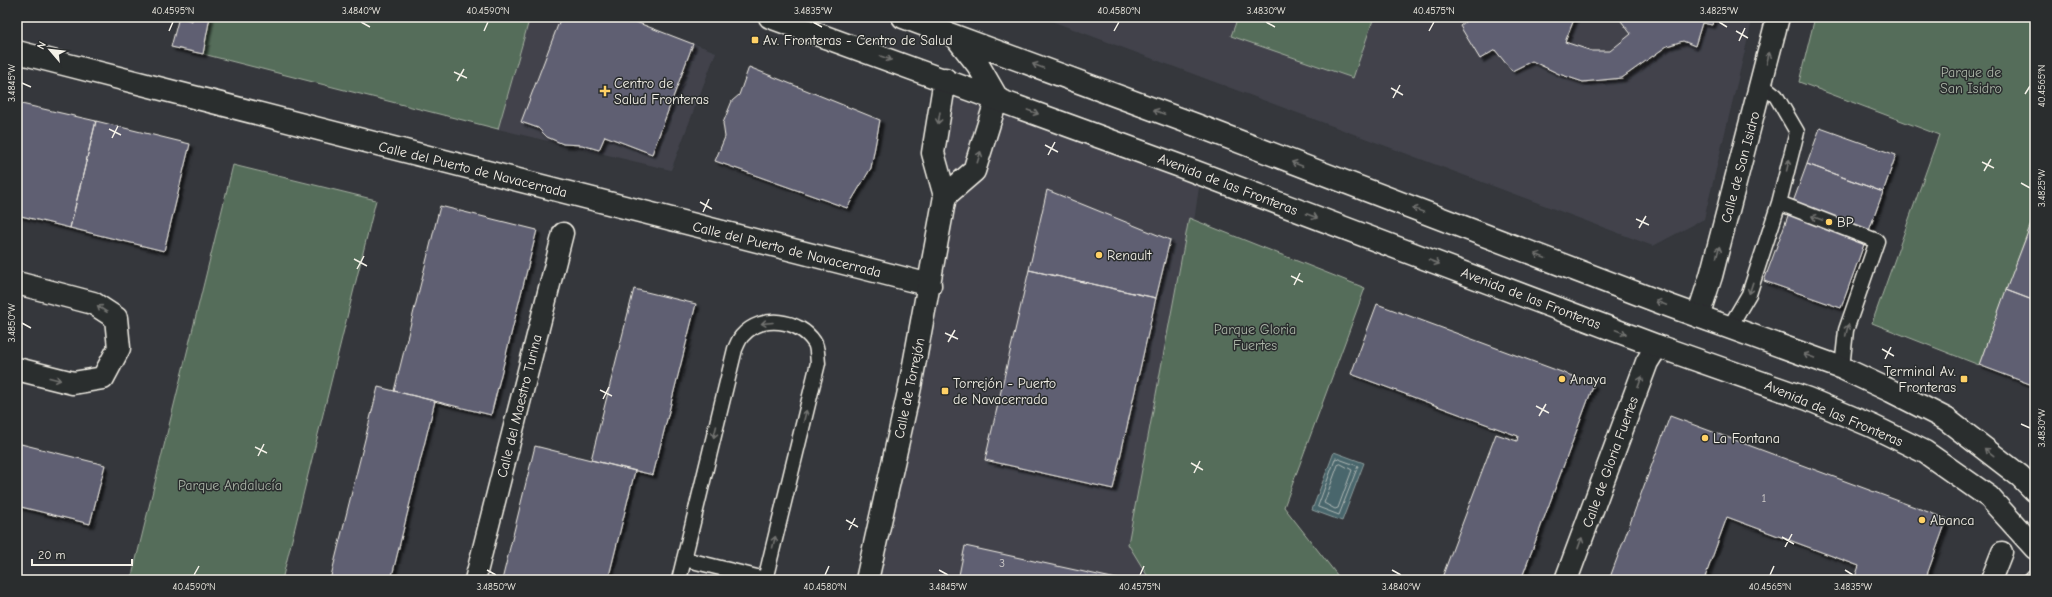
<svg xmlns="http://www.w3.org/2000/svg" width="2052" height="597" viewBox="0 0 2052 597" font-family="'Comic Neue',sans-serif">
	<style>
		.built { fill: #42434c }
		.green { fill: #556d5a; stroke: #a4afa1 }
		.water { fill: #49666c; stroke: #8d9e9e }
		.lines { fill: none; stroke-linecap: round; stroke-linejoin: round }
		.shore { stroke: #b0b9b6; stroke-width: 1 }
		.building { fill: #5f5f72; stroke: #f4f1e8; filter: url(#shadow) }
		.service-casing { stroke: #f4f1e8; stroke-width: 17 }
		.pedestrian-casing { stroke: #f4f1e8; stroke-width: 23 }
		.minor-casing { stroke: #f4f1e8; stroke-width: 25 }
		.tertiary-casing { stroke: #f4f1e8; stroke-width: 25 }
		.secondary-casing { stroke: #f4f1e8; stroke-width: 25 }
		.service { stroke: #2a2d2e; stroke-width: 14 }
		.pedestrian { stroke: #2a2d2e; stroke-width: 20 }
		.minor { stroke: #2a2d2e; stroke-width: 22 }
		.tertiary { stroke: #2a2d2e; stroke-width: 22 }
		.secondary { stroke: #2a2d2e; stroke-width: 22 }
		.oneway { stroke: #71726f }
		.ticks { fill: none; stroke: #f4f1e8; stroke-width: 1.5 }
		.poi-dot { fill: #ffd166; stroke: #2a2d2e; stroke-width: 1.5 }
		.labels { text-anchor: middle; stroke-width: 3; stroke-linejoin: round; paint-order: stroke }
		.number-label { font-size: 12px; fill: #cfccca }
		.poi-label { font-size: 14px; fill: #f4f1e8; stroke: #2a2d2e; text-anchor: start }
		.park-label { font-size: 14px; fill: #acb6a8; stroke: #2a2d2e }
		.street-label { font-size: 14px; fill: #f4f1e8; stroke: #2a2d2e }
		.neatline { fill: none; stroke: #f4f1e8; stroke-width: 1.5 }
		.ticks-label { font-size: 10px; text-anchor: middle; fill: #f4f1e8 }
	</style>
	<defs>
		<filter id="shadow"><feDropShadow dx="3.5" dy="3.5" stdDeviation="1" flood-color="#0009"/></filter>
	</defs>
	<rect width="100%" height="100%" fill="#35373c"/>
	<filter id="ink" filterUnits="userSpaceOnUse"><feTurbulence type="fractalNoise" baseFrequency=".025" numOctaves="2"/><feDisplacementMap in="SourceGraphic" scale="8" xChannelSelector="R" yChannelSelector="G"/><feConvolveMatrix kernelMatrix="1 2 1 2 8 2 1 2 1" color-interpolation-filters="sRGB"/></filter>
	<g filter="url(#ink)">
		<path class="built" d="M530 17H623L716 52 671 170 498 129Z
			M1041 17H1753L1704 219 1653 246Z
			M945 79 1201 174 1147 536 1180 580H867L943 207 933 153Z"/>
		<path class="green" d="M210 17H530L498 129 203 54Z
			M1238 17H1374L1353 78 1231 36Z
			M1815 17H2035V213L1979 365 1872 323 1939 135 1799 82Z
			M233 165 376 200 282 580H131Z
			M1189 218 1365 288 1284 507 1341 580H1150L1128 544Z"/>
		<path class="water" d="M1334 452 1364 463 1342 521 1312 510Z"/>
		<g class="lines">
			<path class="shore" d="M1336 458 1358 466 1339 515 1318 507Z
				M1341 464 1352 470 1338 508 1335 509 1324 503 1338 465Z"/>
		</g>
		<path class="building" d="M179 17 192 21 193 17H210L203 54 171 47Z
			M561 17H623L693 44 652 154 605 136 599 150 582 145 563 144 547 137 538 128 521 122Z
			M1471 17H1575L1565 42 1592 51H1610L1631 34 1618 17H1715L1712 25 1702 23 1695 46 1683 41 1667 46 1622 78 1583 82 1559 74 1532 61 1512 71 1495 50 1480 59 1460 26Z
			M749 67 880 120 871 168 847 208 715 161 725 137 723 123 732 101 739 95Z
			M17 103 96 121 70 228 17 215Z
			M96 121 190 144 164 251 70 228Z
			M1820 128 1896 155 1883 192 1807 164Z
			M1807 164 1883 192 1841 308 1764 281Z
			M1047 190 1170 240 1156 298 1029 270Z
			M440 206 537 230 491 415 394 391Z
			M2033 219H2035V301L2006 290Z
			M1029 270 1156 298 1113 489 985 460Z
			M634 289 696 304 653 475 591 460Z
			M2006 290 2035 301V386L1979 365Z
			M1377 304 1594 384 1521 580H1441L1496 434 1517 441 1518 436 1351 374Z
			M378 387 435 401 391 580H330Z
			M1670 416 1947 519 1925 580H1854L1859 566 1727 517 1704 580H1609Z
			M17 443 105 465 90 524 17 506Z
			M535 446 635 471 608 580H502Z
			M965 546 1121 580H958Z"/>
		<g class="lines">
			<defs>
				<path id="service" d="M1761 84 1776 96 1797 132 1779 203
					M1729 328 1749 294 1779 203 1877 241 1846 330 1842 368
					M684 559 765 579
					M679 580 735 349C737 345 739 339 742 336 761 314 799 319 814 342 818 347 817 357 818 363L765 580
					M2030 580 2035 577"/>
				<path id="pedestrian" d="M475 580 563 233
					M1991 580 2002 552"/>
				<path id="minor" d="M17 52 930 285
					M17 283 93 303 116 318 119 348 103 378 73 383 17 369
					M1698 316 1711 276 1778 17
					M1566 580 1647 362 1657 346"/>
				<path id="tertiary" d="M945 196 974 171 997 98
					M867 580 910 387 943 207 945 196 933 153 945 79"/>
				<path id="secondary" d="M770 17 1180 166 1657 346 1808 399 1872 426 1925 452 1989 497 2035 548
					M903 17 1196 125 1670 306 1842 368 1891 391 1946 419 2020 476 2035 491
					M956 37 978 65 997 98"/>
			</defs>
			<use href="#service" class="service-casing"/>
			<use href="#pedestrian" class="pedestrian-casing"/>
			<use href="#minor" class="minor-casing"/>
			<use href="#tertiary" class="tertiary-casing"/>
			<use href="#secondary" class="secondary-casing"/>
			<use href="#service" class="service"/>
			<use href="#pedestrian" class="pedestrian"/>
			<use href="#minor" class="minor"/>
			<use href="#tertiary" class="tertiary"/>
			<use href="#secondary" class="secondary"/>
		</g>
		<defs><path id="oneway-shaft" d="M-6 0H5M1.5-3L5.5 0L1.5 3" fill="none" stroke-width="1.6" stroke-linecap="round" stroke-linejoin="round"/></defs>
		<g class="oneway">
			<use href="#oneway-shaft" transform="translate(886 58) rotate(20)"/>
			<use href="#oneway-shaft" transform="translate(1768 58) rotate(-76)"/>
			<use href="#oneway-shaft" transform="translate(1038 66) rotate(-159)"/>
			<use href="#oneway-shaft" transform="translate(1033 112) rotate(20)"/>
			<use href="#oneway-shaft" transform="translate(1159 112) rotate(-159)"/>
			<use href="#oneway-shaft" transform="translate(939 118) rotate(99)"/>
			<use href="#oneway-shaft" transform="translate(979 157) rotate(-73)"/>
			<use href="#oneway-shaft" transform="translate(1297 164) rotate(-159)"/>
			<use href="#oneway-shaft" transform="translate(1788 165) rotate(-76)"/>
			<use href="#oneway-shaft" transform="translate(1418 210) rotate(-159)"/>
			<use href="#oneway-shaft" transform="translate(1312 216) rotate(21)"/>
			<use href="#oneway-shaft" transform="translate(1817 218) rotate(-159)"/>
			<use href="#oneway-shaft" transform="translate(1718 252) rotate(-75)"/>
			<use href="#oneway-shaft" transform="translate(1540 256) rotate(-159)"/>
			<use href="#oneway-shaft" transform="translate(1434 262) rotate(21)"/>
			<use href="#oneway-shaft" transform="translate(1751 288) rotate(108)"/>
			<use href="#oneway-shaft" transform="translate(1661 303) rotate(-159)"/>
			<use href="#oneway-shaft" transform="translate(102 309) rotate(-147)"/>
			<use href="#oneway-shaft" transform="translate(767 323) rotate(175)"/>
			<use href="#oneway-shaft" transform="translate(1847 330) rotate(-77)"/>
			<use href="#oneway-shaft" transform="translate(1621 332) rotate(21)"/>
			<use href="#oneway-shaft" transform="translate(1809 356) rotate(-160)"/>
			<use href="#oneway-shaft" transform="translate(55 379) rotate(14)"/>
			<use href="#oneway-shaft" transform="translate(1640 382) rotate(-70)"/>
			<use href="#oneway-shaft" transform="translate(805 416) rotate(-76)"/>
			<use href="#oneway-shaft" transform="translate(715 432) rotate(104)"/>
			<use href="#oneway-shaft" transform="translate(1989 452) rotate(-142)"/>
			<use href="#oneway-shaft" transform="translate(774 542) rotate(-76)"/>
			<use href="#oneway-shaft" transform="translate(1580 543) rotate(-70)"/>
		</g>
	</g>
	<path class="ticks" d="M361 22 370 27M813 22 822 27M1266 22 1275 27M1719 22 1727 27M169 31 173 22M484 31 488 22M1114 31 1119 22M1429 31 1434 22M1736 31 1748 38M1739 41 1745 28M454 72 467 78M457 81 464 69M22 83 31 87M1391 88 1403 95M2025 94 2030 86M1393 98 1400 85M109 129 121 135M112 138 118 126M1045 145 1058 152M1048 155 1055 142M1982 162 1994 168M1984 171 1991 159M2021 183 2030 188M700 202 712 209M703 212 709 199M1636 219 1649 225M1639 228 1646 216M354 259 367 266M357 269 364 256M1291 276 1303 282M1294 285 1300 273M22 323 31 328M945 333 958 339M948 342 955 330M1882 349 1894 356M1885 359 1891 347M600 390 612 396M603 399 609 387M1536 406 1549 413M1539 416 1546 404M2021 424 2030 428M255 447 267 453M258 456 264 444M1191 463 1203 470M1194 473 1200 461M846 520 858 527M849 530 855 518M1782 537 1794 544M1785 547 1792 534M487 570 496 575M939 570 948 575M1392 570 1401 575M1845 570 1853 575M194 575 199 566M825 575 829 566M1140 575 1144 566M1770 575 1774 566"/>
	<g class="poi-dot">
		<rect x="751" y="36" width="8" height="8" rx="2"/>
		<path d="M603 85h4v4h4v4h-4v4h-4v-4h-4v-4h4z"/>
		<circle cx="1829" cy="222" r="4"/>
		<circle cx="1099" cy="255" r="4"/>
		<circle cx="1562" cy="379" r="4"/>
		<rect x="1960" y="375" width="8" height="8" rx="2"/>
		<rect x="941" y="387" width="8" height="8" rx="2"/>
		<circle cx="1705" cy="438" r="4"/>
		<circle cx="1922" cy="520" r="4"/>
	</g>
	<g class="labels">
		<g class="number-label">
			<text x="1764" y="502">1</text>
			<text x="1002" y="567">3</text>
		</g>
		<g class="poi-label">
			<text x="763" y="45">Av. Fronteras - Centro de Salud</text>
			<text x="614" y="88">Centro de<tspan x="614" dy="16">Salud Fronteras</tspan></text>
			<text x="1837" y="227">BP</text>
			<text x="1107" y="260">Renault</text>
			<text x="1956" y="376" text-anchor="end">Terminal Av.<tspan x="1956" dy="16">Fronteras</tspan></text>
			<text x="1570" y="384">Anaya</text>
			<text x="953" y="388">Torrejón - Puerto<tspan x="953" dy="16">de Navacerrada</tspan></text>
			<text x="1713" y="443">La Fontana</text>
			<text x="1930" y="525">Abanca</text>
		</g>
		<g class="park-label">
			<text x="1971" y="77">Parque de<tspan x="1971" dy="16">San Isidro</tspan></text>
			<text x="1255" y="334">Parque Gloria<tspan x="1255" dy="16">Fuertes</tspan></text>
			<text x="230" y="490">Parque Andalucía</text>
		</g>
		<g class="street-label">
			<text transform="translate(1740 167) rotate(-75)" y="5">Calle de San Isidro</text>
			<text transform="translate(473 169) rotate(14)" y="5">Calle del Puerto de Navacerrada</text>
			<text transform="translate(1228 184) rotate(21)" y="5">Avenida de las Fronteras</text>
			<text transform="translate(787 249) rotate(14)" y="5">Calle del Puerto de Navacerrada</text>
			<text transform="translate(1531 298) rotate(21)" y="5">Avenida de las Fronteras</text>
			<text transform="translate(909 388) rotate(-78)" y="5">Calle de Torrejón</text>
			<text transform="translate(519 406) rotate(-76)" y="5">Calle del Maestro Turina</text>
			<text transform="translate(1834 413) rotate(23)" y="5">Avenida de las Fronteras</text>
			<text transform="translate(1610 462) rotate(-70)" y="5">Calle de Gloria Fuertes</text>
		</g>
	</g>
	<rect width="2052" height="597" fill="none" stroke="#2a2d2e" stroke-width="44"/>
	<g transform="translate(50 50) rotate(298)" stroke="#2a2d2e" stroke-width="3" paint-order="stroke">
	<path d="M0-3L7 15L0 10L-7 15Z" fill="#f4f1e8"/>
	<text y="-6" font-size="11" font-weight="bold" text-anchor="middle" fill="#f4f1e8">N</text>
	</g>
	<path d="M32 559v6h100v-6" fill="none" stroke="#f4f1e8" stroke-width="2"/>
	<text x="38" y="559" font-size="12" fill="#f4f1e8" stroke="#2a2d2e" stroke-width="3" paint-order="stroke">20 m</text>
	<rect x="22" y="22" width="2008" height="553" class="neatline"/>
	<g class="ticks-label">
		<text x="173" y="14">40.4595°N</text>
		<text x="361" y="14">3.4840°W</text>
		<text x="488" y="14">40.4590°N</text>
		<text x="813" y="14">3.4835°W</text>
		<text x="1119" y="14">40.4580°N</text>
		<text x="1266" y="14">3.4830°W</text>
		<text x="1434" y="14">40.4575°N</text>
		<text x="1719" y="14">3.4825°W</text>
		<text transform="translate(11 83) rotate(-90)" y="4">3.4845°W</text>
		<text transform="translate(2041 86) rotate(-90)" y="4">40.4565°N</text>
		<text transform="translate(2041 188) rotate(-90)" y="4">3.4825°W</text>
		<text transform="translate(11 323) rotate(-90)" y="4">3.4850°W</text>
		<text transform="translate(2041 428) rotate(-90)" y="4">3.4830°W</text>
		<text x="194" y="590">40.4590°N</text>
		<text x="496" y="590">3.4850°W</text>
		<text x="825" y="590">40.4580°N</text>
		<text x="948" y="590">3.4845°W</text>
		<text x="1140" y="590">40.4575°N</text>
		<text x="1401" y="590">3.4840°W</text>
		<text x="1770" y="590">40.4565°N</text>
		<text x="1853" y="590">3.4835°W</text>
	</g>
</svg>
